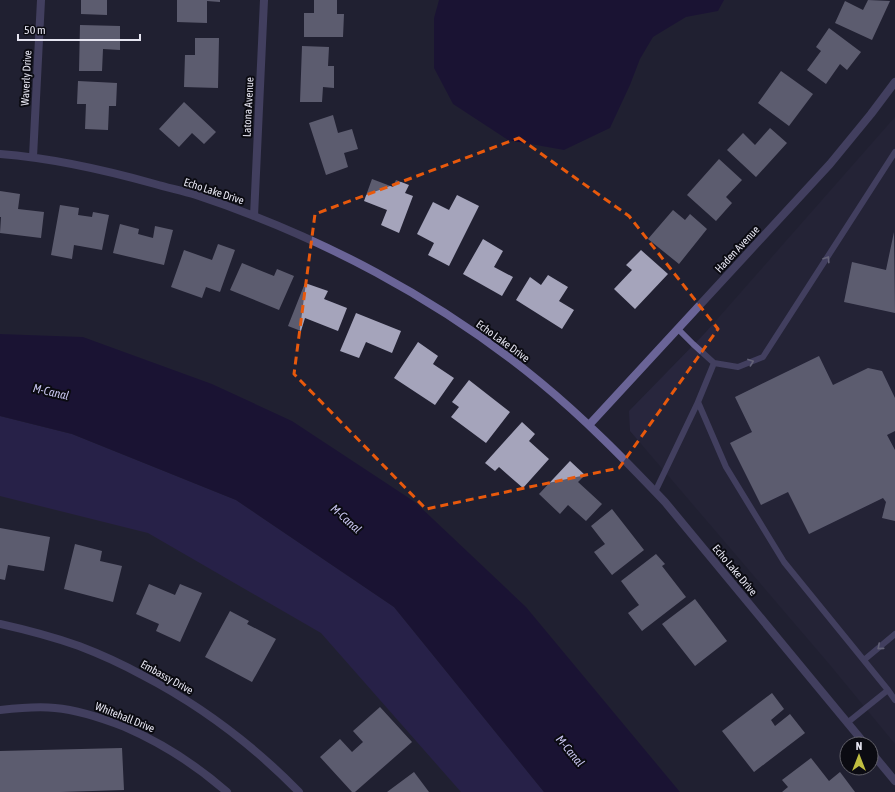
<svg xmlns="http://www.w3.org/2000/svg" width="895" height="792" viewBox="0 0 895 792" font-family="'Asap Condensed',sans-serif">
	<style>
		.built { fill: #28263d }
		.green { fill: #302264 }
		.water { fill: #130437 }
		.building { fill: #a5a4bb }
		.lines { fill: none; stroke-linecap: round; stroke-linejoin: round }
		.lane { stroke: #6a6497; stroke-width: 6 }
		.street { stroke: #6a6497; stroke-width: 8 }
		.oneway { stroke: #b4b1cd }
		.marked { fill: none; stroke: #e8590c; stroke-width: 3; stroke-dasharray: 8 5; stroke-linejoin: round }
		.labels { text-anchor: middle; stroke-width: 4; stroke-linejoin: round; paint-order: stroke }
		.street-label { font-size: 11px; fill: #e6e5f1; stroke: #0b0b12 }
		.water-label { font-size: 12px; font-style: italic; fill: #c9c6f0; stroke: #0b0b12 }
	</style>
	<rect width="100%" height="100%" fill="#212031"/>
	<path class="built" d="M895 117V744L830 665 630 431 629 411 705 333Z"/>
	<path class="green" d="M0 416 72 434 236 500 394 607 544 792H461L321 633 148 533 0 496Z"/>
	<path class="water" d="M439 0H724L718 11 686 17 653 37 640 59 630 85 610 128 564 150 508 140 453 104 434 68V18Z
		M0 334 83 337 212 384 292 421 415 502 526 607 680 792H544L394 607 236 500 72 434 0 416Z"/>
	<path class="building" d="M81 0H107V15L81 14Z
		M177 0H220V2L207 1V23L177 22Z
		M314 0H337V14H344L343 37H304V13H314Z
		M868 0 890 1 872 40 835 23 845 1 863 10Z
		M80 25 120 26V50L103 49 102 71H79Z
		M829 28 861 52 847 70 840 64 826 84 807 70 821 51 816 47Z
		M195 38H219L218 88 184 87 185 55H195Z
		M302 46 329 47 328 66H334V88L323 87 322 102H300Z
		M781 71 813 94 789 126 758 103Z
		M78 81 117 83 116 106H109L108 130 85 129 86 104H77Z
		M184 102 216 132 204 144 192 133 179 147 159 129Z
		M333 115 338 133 352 129 358 149 344 153 348 167 326 175 309 123Z
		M770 128 787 143 756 177 727 150 743 133 755 145Z
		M719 159 742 180 726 197 732 203 716 221 687 195Z
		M372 179 393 187 396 180 409 185 405 193 413 196 399 233 381 225 387 210 364 201Z
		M0 191 20 194 18 209 44 212 41 238 0 233 1 217H0Z
		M457 195 479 206 449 266 428 255 434 243 417 234 433 202 449 210Z
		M60 205 79 208 78 215 92 217 93 212 109 215 102 250 74 245 72 259 51 255Z
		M673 210 685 220 690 214 707 229 679 264 648 239Z
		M120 224 139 229 138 234 153 238 155 226 173 230 164 265 113 253Z
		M894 232 895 313 844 302 852 262 886 270Z
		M483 239 503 251 494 267 513 277 502 296 463 274Z
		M218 244 235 250 220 292 206 287 202 298 171 287 184 250 212 260Z
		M641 250 668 274 635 309 614 289 632 270 626 265Z
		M242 263 274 276 277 269 294 276 279 310 230 290Z
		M548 275 568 287 559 301 574 310 562 329 516 300 530 277 541 285Z
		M305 283 328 291 324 299 347 308 338 331 305 318 301 331 288 326Z
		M356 313 401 331 392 353 366 342 359 358 340 351Z
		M418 342 438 356 433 364 454 378 435 405 394 378Z
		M819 356 833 385 868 368 882 371 895 398V431L887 435 895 450V521L882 518 886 502 883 498 809 534 788 492 761 505 730 443 752 432 735 397Z
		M469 380 510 412 486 443 451 417 459 407 452 402Z
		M522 422 535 434 529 441 549 459 523 488 499 467 495 471 485 463Z
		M570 461 585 475 578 482 602 504 586 521 568 505 560 514 539 494Z
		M612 509 644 550 612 575 594 552 605 544 591 526Z
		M0 528 50 537 44 571 8 565 5 580 0 579Z
		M75 544 102 551 100 561 122 566 113 602 64 589Z
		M656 554 665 564 662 566 686 597 642 631 628 613 639 605 621 581Z
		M149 584 175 595 180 584 202 593 180 642 156 631 159 624 136 614Z
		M695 599 727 641 695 666 662 624Z
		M230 611 249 621 247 624 276 639 252 682 205 657Z
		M772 693 784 709 771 720 775 726 790 714 805 733 754 772 722 731Z
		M380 707 412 742 355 792H352L320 757 340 739 352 752 363 742 353 731Z
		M122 748 124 790 61 792H0V751Z
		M811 758 829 781 840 772 855 792H782L788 787 782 780Z
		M414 772 429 792H387Z"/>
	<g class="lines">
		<path class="lane" d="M678 329 693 344 714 363 698 402 726 467 784 562 888 690 847 723
			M714 363 738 367 763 357 895 152
			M655 492 698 402
			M864 660 895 634
			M888 690 895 700"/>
		<path class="street" d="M0 154C52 158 105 170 155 184 169 188 183 191 196 195 320 236 439 299 540 382 585 419 625 460 665 502L865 744
			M33 157 41 0
			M254 216 264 0
			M589 425 830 164 871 114 895 82
			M0 624C27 630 53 637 79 646 100 654 122 664 142 675 202 706 252 744 299 792
			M0 710C18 708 36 706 55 708 79 710 102 718 125 727 164 744 195 764 227 792
			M871 752 895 781"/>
	</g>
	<defs><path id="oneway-chevron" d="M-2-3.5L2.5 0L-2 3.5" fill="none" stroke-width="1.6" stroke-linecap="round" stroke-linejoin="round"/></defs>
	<g class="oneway">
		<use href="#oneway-chevron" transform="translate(827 259) rotate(-57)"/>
		<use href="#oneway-chevron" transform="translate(751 362) rotate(-20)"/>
		<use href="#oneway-chevron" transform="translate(880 647) rotate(139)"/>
	</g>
	<path d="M0 0H895V792H0ZM519 138 629 216 718 329 619 468 426 509 294 374 315 214Z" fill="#212031" fill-opacity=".55" fill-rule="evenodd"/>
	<path class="marked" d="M519 138 629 216 718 329 619 468 426 509 294 374 315 214Z"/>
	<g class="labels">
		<g class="street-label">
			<text transform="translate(26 78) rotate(-87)" y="4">Waverly Drive</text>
			<text transform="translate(248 107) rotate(-87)" y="4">Latona Avenue</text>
			<text transform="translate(214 191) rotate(18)" y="4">Echo Lake Drive</text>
			<text transform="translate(737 249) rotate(-47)" y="4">Haden Avenue</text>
			<text transform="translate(503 341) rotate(36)" y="4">Echo Lake Drive</text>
			<text transform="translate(735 570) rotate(50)" y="4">Echo Lake Drive</text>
			<text transform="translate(167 677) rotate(29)" y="4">Embassy Drive</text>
			<text transform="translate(125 717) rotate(22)" y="4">Whitehall Drive</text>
		</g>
		<g class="water-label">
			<text transform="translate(51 392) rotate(13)" y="4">M-Canal</text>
			<text transform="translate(346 519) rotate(42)" y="4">M-Canal</text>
			<text transform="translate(570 751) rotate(50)" y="4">M-Canal</text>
		</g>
	</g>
	<g transform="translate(859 756)"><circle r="19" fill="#0b0b12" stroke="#63626b"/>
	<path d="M0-3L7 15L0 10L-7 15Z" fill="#c0be40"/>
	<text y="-6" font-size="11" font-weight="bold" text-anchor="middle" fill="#e6e5f1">N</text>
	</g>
	<path d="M18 34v6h122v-6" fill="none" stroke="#e6e5f1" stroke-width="2"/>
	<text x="24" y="34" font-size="12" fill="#e6e5f1" stroke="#0b0b12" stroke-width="3" paint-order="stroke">50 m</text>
</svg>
